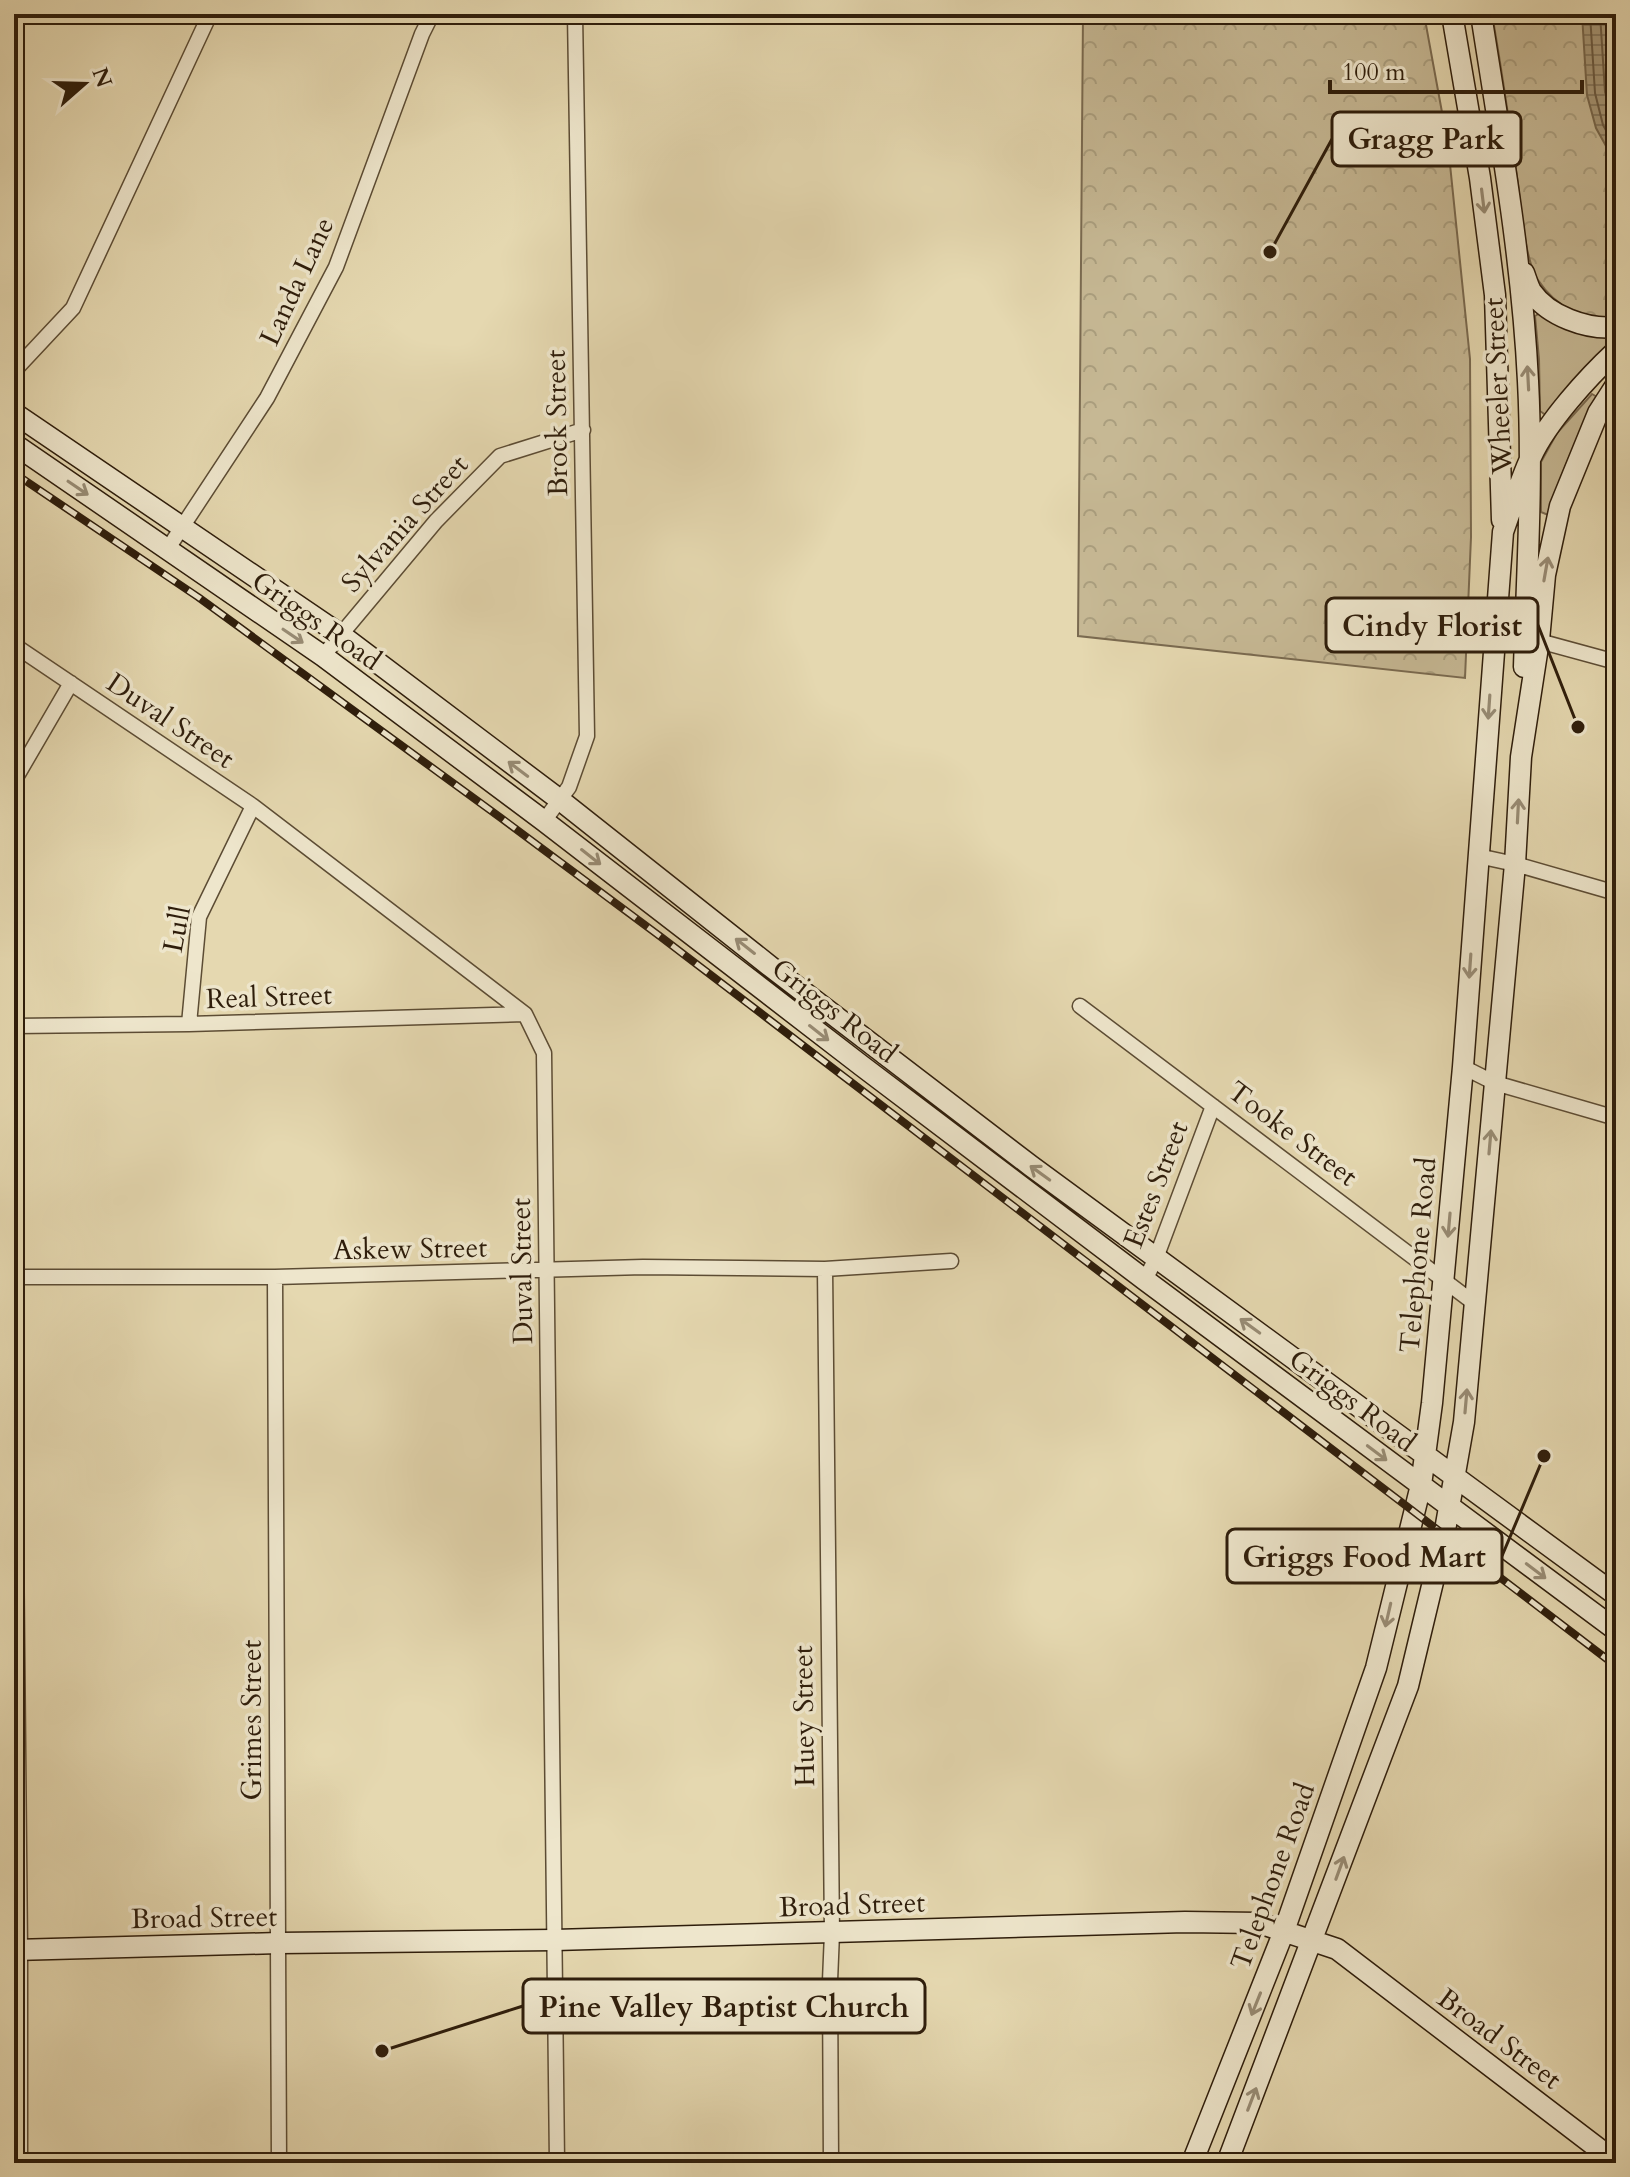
<svg xmlns="http://www.w3.org/2000/svg" width="1630" height="2177" viewBox="0 0 1630 2177" font-family="Cardo,serif">
	<style>
		.grass { fill: #c6b894; stroke: #7a6a50; stroke-width: 2 }
		.forest { fill: url(#forest-crowns); stroke: #7a6a50; stroke-width: 2 }
		.water { fill: url(#water-rules); stroke: #77674c; stroke-width: 2 }
		.lines { fill: none; stroke-linecap: round; stroke-linejoin: round }
		.shore { stroke: #6a5a42; stroke-width: 2 }
		.street-casing { stroke: #5c4c34; stroke-width: 17 }
		.secondary-casing { stroke: #2e1d0b; stroke-width: 23 }
		.street { stroke: #eee6cc; stroke-width: 14 }
		.secondary { stroke: #eee6cc; stroke-width: 20 }
		.rail-casing { stroke: #2e1d0b; stroke-width: 8 }
		.rail { stroke: #eee6cc; stroke-width: 5; stroke-dasharray: 15; stroke-linecap: butt }
		.oneway { stroke: #988c75 }
		.labels { text-anchor: middle; stroke-width: 7; stroke-linejoin: round; paint-order: stroke }
		.street-label { font-size: 28px; fill: #2e1d0b; stroke: #eee6cc }
		.leader { fill: none; stroke: #2e1d0b; stroke-width: 3 }
		.callout-dot { fill: #2e1d0b; stroke: #eee6cc; stroke-width: 3 }
		.callout { fill: #eee6cc; stroke: #2e1d0b; stroke-width: 3 }
		.callout-label { font-size: 30px; text-anchor: middle; font-weight: bold; fill: #2e1d0b }
	</style>
	<defs>
		<pattern id="forest-crowns" width="20" height="18" patternUnits="userSpaceOnUse" patternTransform="scale(2)"><rect width="20" height="18" fill="#c6b894"/><path d="M2 6a3 3 0 1 1 6 0M12 15a3 3 0 1 1 6 0" fill="none" stroke="#aa9e7e"/></pattern>
		<pattern id="water-rules" width="6" height="5" patternUnits="userSpaceOnUse" patternTransform="scale(2)"><rect width="6" height="5" fill="#a79878"/><path d="M0 2.5h6" fill="none" stroke="#887b61"/></pattern>
	</defs>
	<rect width="100%" height="100%" fill="#e5d8b0"/>
	<filter id="stains"><feTurbulence type="fractalNoise" baseFrequency=".0025" numOctaves="4"/><feColorMatrix values="0 0 0 0 .2 0 0 0 0 .09 0 0 0 0 .02 0 0 0 .5 -.17"/></filter>
	<radialGradient id="worn" r=".72"><stop offset=".6" stop-color="#630" stop-opacity="0"/><stop offset="1" stop-color="#630" stop-opacity=".3"/></radialGradient>
	<path class="grass" d="M1542 312C1568 330 1579 335 1610 336L1613 344 1547 416 1540 411 1539 359 1535 316Z
		M1592 394 1599 398C1577 435 1561 473 1548 515L1541 512V462L1557 433Z"/>
	<path class="forest" d="M1083 14H1424L1448 145 1470 359 1471 537 1465 678 1078 636Z
		M1492 14H1616V318C1585 323 1555 306 1538 280 1525 261 1521 208 1518 184 1510 127 1502 71 1492 14Z"/>
	<path class="water" d="M1582 14H1616V164L1596 128 1587 95Z"/>
	<g class="lines">
		<path class="shore" d="M1590 14 1595 93 1603 125 1616 148
			M1600 14 1605 92 1616 127"/>
		<defs>
			<path id="street" d="M14 371 73 308 210 14
				M167 550 267 398 336 267 422 34 432 14
				M1495 629 1616 662
				M14 645 253 806 525 1014 544 1053 557 2163
				M323 656 436 521 500 456 583 430
				M14 781 71 683
				M544 821 569 787 587 736 575 14
				M1478 856 1515 864 1616 893
				M1080 1006 1474 1303
				M189 1024 199 917 253 806
				M14 1026 189 1024 525 1014
				M1463 1067 1495 1083 1616 1118
				M825 1269 832 1933 830 1981 831 2163
				M14 1277H275L643 1267 825 1269 951 1261
				M275 1277 279 2163
				M1145 1280 1156 1258 1213 1106
				M14 1336 20 1950V2163"/>
			<path id="secondary" d="M1452 14 1480 178 1495 295 1502 520
				M1481 14C1500 136 1522 258 1528 381 1533 476 1527 572 1524 667
				M1524 273C1526 278 1528 286 1531 291 1548 316 1587 330 1616 327
				M14 413 341 635 560 800 771 967 1031 1166 1616 1595
				M14 444 323 656 544 821 862 1066 1145 1280 1616 1630
				M14 1950 279 1943 555 1940 1185 1922 1259 1923 1337 1949 1616 2162
				M1192 2163 1284 1931 1376 1668 1421 1485 1432 1403 1463 1067 1503 532C1512 507 1520 481 1531 457 1547 422 1588 377 1616 351
				M1227 2163 1408 1686 1444 1536 1464 1422 1515 864 1521 757 1539 640 1545 575 1560 506 1598 413 1616 385"/>
		</defs>
		<use href="#street" class="street-casing"/>
		<use href="#secondary" class="secondary-casing"/>
		<use href="#street" class="street"/>
		<use href="#secondary" class="secondary"/>
		<defs>
			<path id="rail" d="M14 473 198 597 501 818 661 937 1616 1666"/>
		</defs>
		<use href="#rail" class="rail-casing"/>
		<use href="#rail" class="rail"/>
	</g>
	<defs><path id="oneway-shaft" d="M-6 0H5M1.5-3L5.5 0L1.5 3" fill="none" stroke-width="1.6" stroke-linecap="round" stroke-linejoin="round" transform="scale(2)"/></defs>
	<g class="oneway">
		<use href="#oneway-shaft" transform="translate(1483 201) rotate(83)"/>
		<use href="#oneway-shaft" transform="translate(1528 378) rotate(-93)"/>
		<use href="#oneway-shaft" transform="translate(78 488) rotate(34)"/>
		<use href="#oneway-shaft" transform="translate(1546 569) rotate(-80)"/>
		<use href="#oneway-shaft" transform="translate(293 636) rotate(34)"/>
		<use href="#oneway-shaft" transform="translate(1489 707) rotate(94)"/>
		<use href="#oneway-shaft" transform="translate(518 769) rotate(-143)"/>
		<use href="#oneway-shaft" transform="translate(1518 811) rotate(-87)"/>
		<use href="#oneway-shaft" transform="translate(591 857) rotate(38)"/>
		<use href="#oneway-shaft" transform="translate(745 946) rotate(-142)"/>
		<use href="#oneway-shaft" transform="translate(1470 966) rotate(94)"/>
		<use href="#oneway-shaft" transform="translate(819 1033) rotate(38)"/>
		<use href="#oneway-shaft" transform="translate(1490 1142) rotate(-85)"/>
		<use href="#oneway-shaft" transform="translate(1040 1173) rotate(-144)"/>
		<use href="#oneway-shaft" transform="translate(1449 1225) rotate(95)"/>
		<use href="#oneway-shaft" transform="translate(1250 1326) rotate(-144)"/>
		<use href="#oneway-shaft" transform="translate(1466 1401) rotate(-85)"/>
		<use href="#oneway-shaft" transform="translate(1377 1453) rotate(37)"/>
		<use href="#oneway-shaft" transform="translate(1536 1571) rotate(37)"/>
		<use href="#oneway-shaft" transform="translate(1388 1615) rotate(103)"/>
		<use href="#oneway-shaft" transform="translate(1340 1868) rotate(-70)"/>
		<use href="#oneway-shaft" transform="translate(1256 2004) rotate(112)"/>
		<use href="#oneway-shaft" transform="translate(1252 2099) rotate(-69)"/>
	</g>
	<g class="labels">
		<g class="street-label">
			<text transform="translate(296 281) rotate(-65)" y="10">Landa Lane</text>
			<text transform="translate(1497 386) rotate(-93)" y="10">Wheeler Street</text>
			<text transform="translate(556 423) rotate(-91)" y="10">Brock Street</text>
			<text transform="translate(404 523) rotate(-48)" y="10">Sylvania Street</text>
			<text transform="translate(317 620) rotate(35)" y="10">Griggs Road</text>
			<text transform="translate(171 720) rotate(34)" y="10">Duval Street</text>
			<text transform="translate(176 929) rotate(-79)" y="10">Lull</text>
			<text transform="translate(269 996) rotate(-2)" y="10">Real Street</text>
			<text transform="translate(835 1010) rotate(38)" y="10">Griggs Road</text>
			<text transform="translate(1293 1133) rotate(37)" y="10">Tooke Street</text>
			<text transform="translate(1155 1184) rotate(-69)" y="10">Estes Street</text>
			<text transform="translate(410 1248) rotate(-1)" y="10">Askew Street</text>
			<text transform="translate(1417 1255) rotate(-85)" y="10">Telephone Road</text>
			<text transform="translate(521 1271) rotate(-91)" y="10">Duval Street</text>
			<text transform="translate(1353 1400) rotate(37)" y="10">Griggs Road</text>
			<text transform="translate(803 1716) rotate(-91)" y="10">Huey Street</text>
			<text transform="translate(251 1720) rotate(-90)" y="10">Grimes Street</text>
			<text transform="translate(1272 1876) rotate(-70)" y="10">Telephone Road</text>
			<text transform="translate(852 1904) rotate(-2)" y="10">Broad Street</text>
			<text transform="translate(204 1917) rotate(-1)" y="10">Broad Street</text>
			<text transform="translate(1500 2038) rotate(37)" y="10">Broad Street</text>
		</g>
	</g>
	<path class="leader" d="M1270 252L1332 139M1578 727L1538 625M1544 1456L1502 1556M382 2051L523 2006"/>
	<g class="callout-dot">
		<circle cx="1270" cy="252" r="8"/>
		<circle cx="1578" cy="727" r="8"/>
		<circle cx="1544" cy="1456" r="8"/>
		<circle cx="382" cy="2051" r="8"/>
	</g>
	<g class="callout">
		<rect x="1332" y="112" width="189" height="54" rx="8"/>
		<rect x="1326" y="598" width="212" height="54" rx="8"/>
		<rect x="1227" y="1529" width="275" height="54" rx="8"/>
		<rect x="523" y="1979" width="402" height="54" rx="8"/>
	</g>
	<g class="callout-label">
		<text x="1426" y="149">Gragg Park</text>
		<text x="1432" y="636">Cindy Florist</text>
		<text x="1364" y="1567">Griggs Food Mart</text>
		<text x="724" y="2017">Pine Valley Baptist Church</text>
	</g>
	<rect width="1630" height="2177" fill="none" stroke="#e5d8b0" stroke-width="48"/>
	<rect x="16" y="16" width="1598" height="2145" fill="none" stroke="#2e1d0b" stroke-width="4"/>
	<rect x="24" y="24" width="1582" height="2129" fill="none" stroke="#2e1d0b" stroke-width="2"/>
	<g transform="translate(84 84) rotate(70)" stroke="#eee6cc" stroke-width="6" paint-order="stroke">
	<path d="M0-6L14 30L0 20L-14 30Z" fill="#2e1d0b"/>
	<text y="-12" font-size="22" font-weight="bold" text-anchor="middle" fill="#2e1d0b">N</text>
	</g>
	<path d="M1330 80v12h252v-12" fill="none" stroke="#2e1d0b" stroke-width="4"/>
	<text x="1342" y="80" font-size="24" fill="#2e1d0b" stroke="#eee6cc" stroke-width="6" paint-order="stroke">100 m</text>
	<rect width="100%" height="100%" filter="url(#stains)"/>
	<rect width="100%" height="100%" fill="url(#worn)"/>
</svg>
